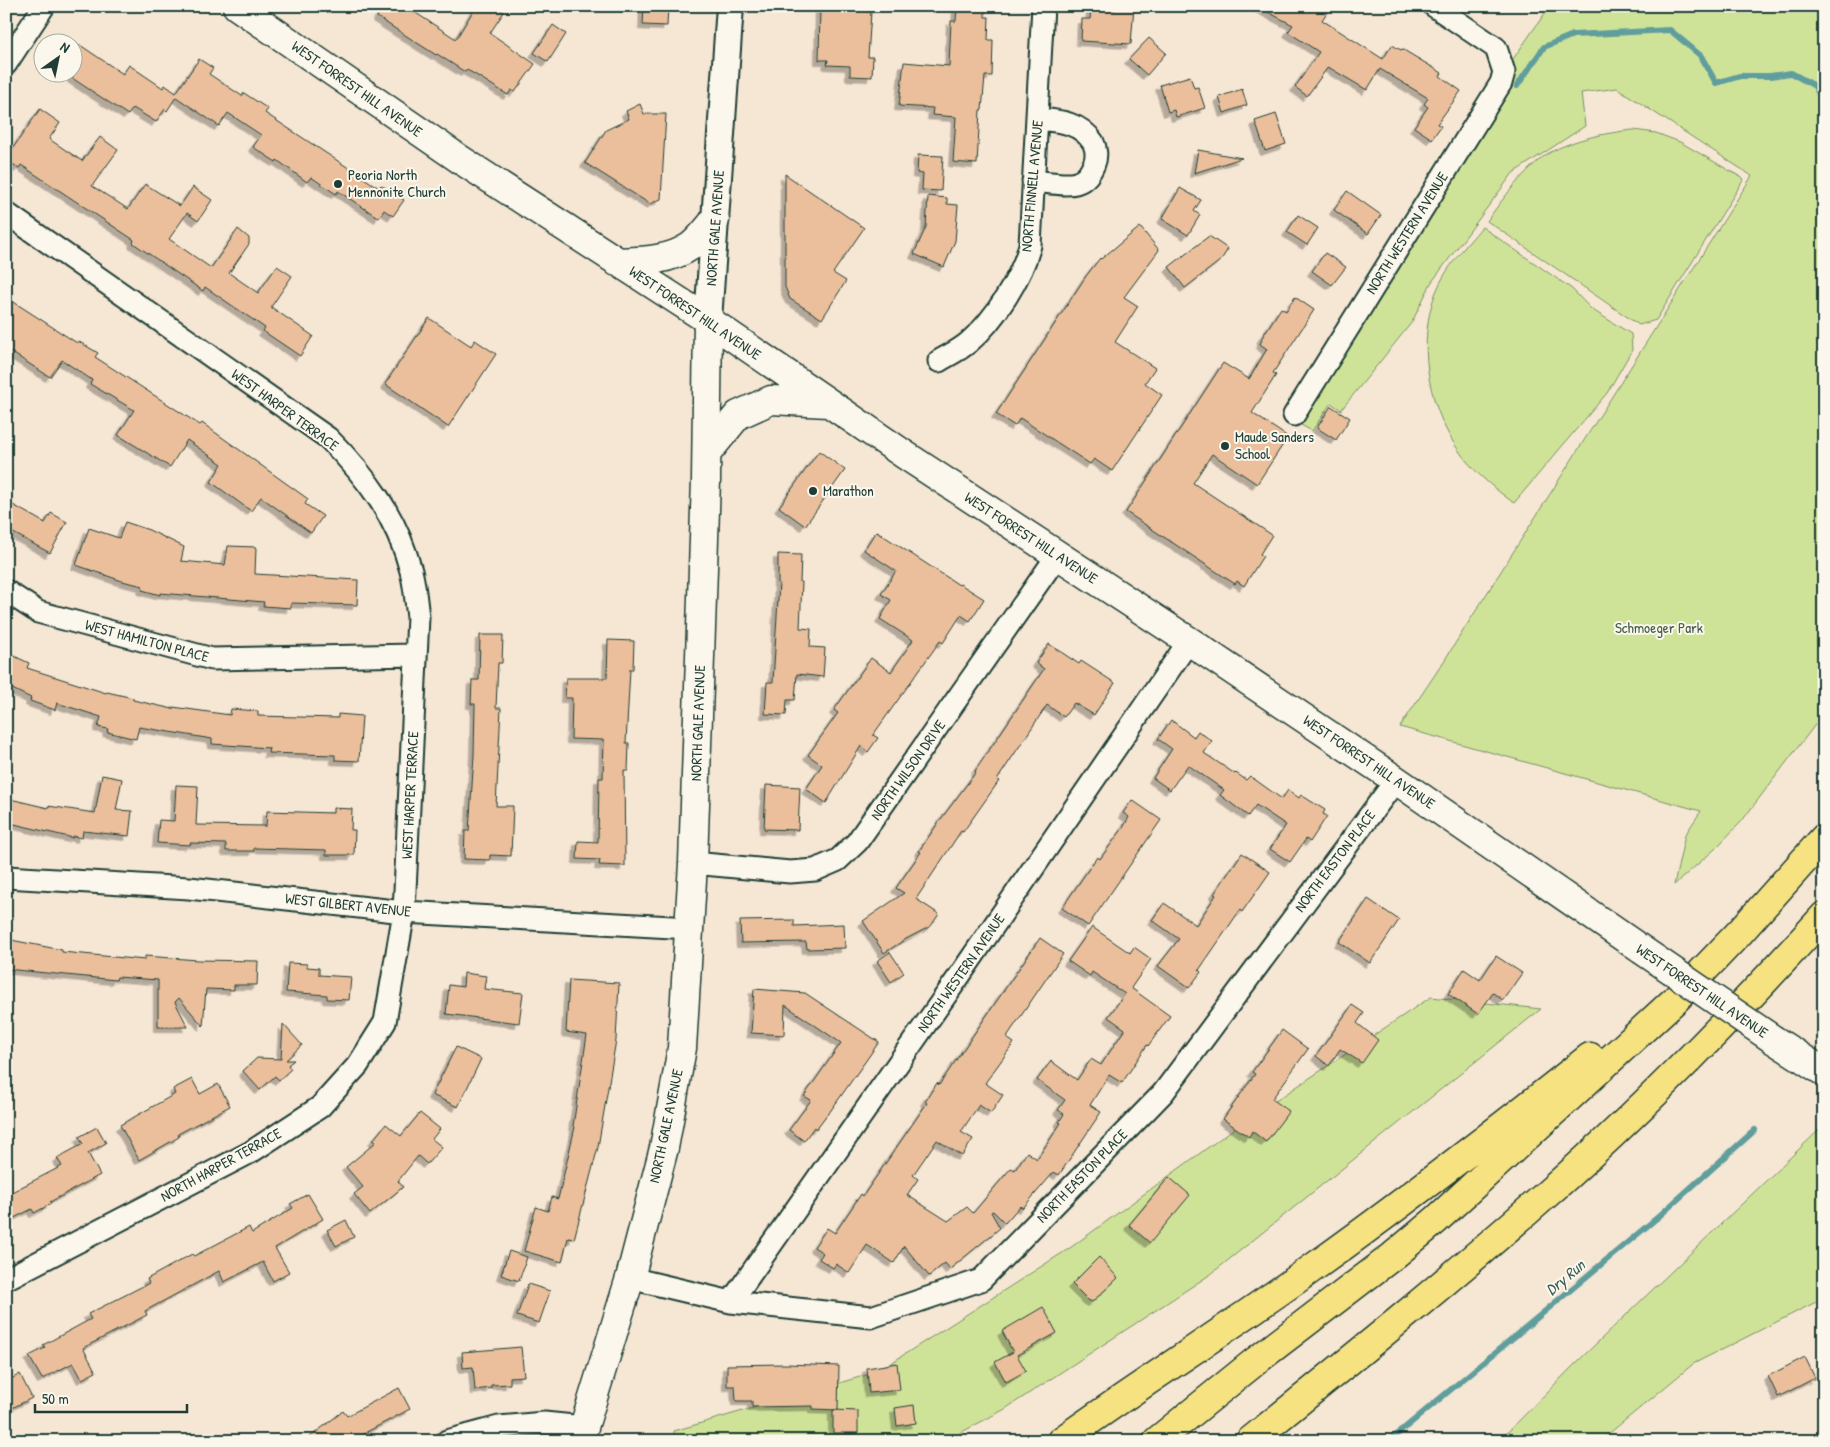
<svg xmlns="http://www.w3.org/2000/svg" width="1830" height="1447" viewBox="0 0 1830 1447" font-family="'Patrick Hand',sans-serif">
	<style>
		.green { fill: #cfe398; stroke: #779066 }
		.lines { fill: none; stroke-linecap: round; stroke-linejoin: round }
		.stream { stroke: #609e9d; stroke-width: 6 }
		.building { fill: #ebbf9b; stroke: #1f3d34; filter: url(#shadow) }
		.minor-casing { stroke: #1f3d34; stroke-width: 25 }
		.tertiary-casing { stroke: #1f3d34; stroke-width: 30 }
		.secondary-casing { stroke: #1f3d34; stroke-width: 31 }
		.motorway-casing { stroke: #1f3d34; stroke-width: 31 }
		.minor { stroke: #fbf7ec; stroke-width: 21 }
		.tertiary { stroke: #fbf7ec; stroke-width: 26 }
		.secondary { stroke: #fbf7ec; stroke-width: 28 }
		.motorway { stroke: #f7e281; stroke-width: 28 }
		.secondary-bridge-casing { stroke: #1f3d34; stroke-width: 31; stroke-linecap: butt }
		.secondary-bridge { stroke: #fbf7ec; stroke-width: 28 }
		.poi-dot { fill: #1f3d34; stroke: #fbf7ec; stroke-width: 2 }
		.labels { text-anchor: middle; stroke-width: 4; stroke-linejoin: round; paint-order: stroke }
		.street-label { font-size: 15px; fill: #1f3d34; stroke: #fbf7ec }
		.poi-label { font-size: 15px; fill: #1f3d34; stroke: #fbf7ec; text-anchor: start }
		.park-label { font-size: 15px; fill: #425e48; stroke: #fbf7ec }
		.water-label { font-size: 16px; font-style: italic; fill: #355d57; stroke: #fbf7ec }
	</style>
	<defs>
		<filter id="shadow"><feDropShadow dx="-4.5" dy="4.5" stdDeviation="0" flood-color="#0004"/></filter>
	</defs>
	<rect width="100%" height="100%" fill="#f6e6d4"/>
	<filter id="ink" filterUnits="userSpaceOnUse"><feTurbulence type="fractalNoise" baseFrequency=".02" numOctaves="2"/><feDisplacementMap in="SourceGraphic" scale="10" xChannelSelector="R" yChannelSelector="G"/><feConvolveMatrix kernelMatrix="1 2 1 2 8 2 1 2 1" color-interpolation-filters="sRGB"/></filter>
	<g filter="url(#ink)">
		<path class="green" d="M1550 6H1824V713L1741 822 1715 849 1674 885 1685 835 1701 811 1400 727 1444 661 1752 176 1617 88 1581 93 1585 126 1513 173 1431 283 1412 322 1341 410 1331 403 1312 431 1301 425 1501 83 1504 72Z
			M1633 130 1656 133 1680 142 1744 179 1656 320 1639 325 1487 221C1501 201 1527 166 1549 153 1574 139 1605 133 1633 130Z
			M1482 227 1572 289 1591 309 1631 334 1632 350 1607 393 1514 503C1492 487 1470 469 1455 445 1427 402 1417 340 1436 292 1446 267 1465 247 1482 227Z
			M1431 997 1541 1009 1211 1274 1005 1409 945 1441H674V1431L877 1372 1070 1248 1232 1130Z
			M1819 1130 1824 1133V1298L1693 1364 1600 1441H1499L1574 1365Z"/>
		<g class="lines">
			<path class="stream" d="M1517 86 1544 47 1573 35 1670 30 1701 56 1716 83 1740 76H1770L1791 73 1815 86 1824 106
				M1389 1441 1658 1217 1755 1130"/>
		</g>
		<path class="building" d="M384 6H405L456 39 476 6H495L504 12 490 33 535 64 515 92 511 90 508 95 476 75 467 70 465 72 437 54 436 55 377 17Z
			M644 6H668L667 26 643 25Z
			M820 6H836V9L871 12 868 57H873L872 77 850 76V66L827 65 828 60H819Z
			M957 6H985V17H989L988 40H993L992 76H985L982 110H980L977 164 953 162 956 117 932 115 933 108 899 106 904 62 949 66 951 21H956Z
			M1115 6H1134L1131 44 1081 41 1082 19H1090L1091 8 1115 10Z
			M1256 6H1331L1322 20 1383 59 1392 45 1401 50 1402 49 1442 73 1440 76 1461 91 1437 124 1441 126 1432 139 1414 127 1428 107 1424 104 1428 98 1380 69 1367 90 1328 67 1307 96 1295 87 1319 52 1288 32 1293 25Z
			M553 25 566 34 548 62 534 53Z
			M1149 38 1166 53 1147 75 1129 59Z
			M80 45 123 74 129 65 163 88 165 85 176 93 199 59 213 68 209 74 242 96 244 93 268 109 265 113 379 188 381 185 404 200 393 216 384 210 379 218 338 191 336 194 311 177 307 182 277 160 276 162 253 147 261 135 228 113 219 126 176 97 167 111 165 109 156 122 133 108 128 115 72 78V57Z
			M1190 76 1194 88 1198 87 1205 108 1176 117 1174 110 1168 112 1160 85Z
			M1242 89 1247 105 1224 113 1219 97Z
			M640 104 644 114H666L661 199 650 204 585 163 606 130 629 119 626 111Z
			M40 109 60 123 49 139 82 161 100 137 118 150 92 186 128 209 145 184 180 206 193 187 212 200 198 221 187 213 169 239 211 268 238 229 249 238V244L229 273 258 293 277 266 292 276 271 307 313 336 300 356 263 331 265 328 205 287 203 291 133 243 134 240 21 165 19 168 6 160V158Z
			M1276 114 1286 144 1265 151 1255 121Z
			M1198 150 1242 158 1194 173Z
			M918 155 943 156 941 191 922 190 923 174 917 173Z
			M785 174 864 228 833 273 846 281 822 319 790 299 785 287Z
			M1180 188 1201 200 1194 211 1200 215 1188 235 1162 219Z
			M1347 191 1381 215 1368 234 1334 210Z
			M928 196 947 198V204L958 205 955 241 944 267 914 254 926 227Z
			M1298 215 1318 228 1307 245 1287 232Z
			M1140 227 1159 250 1124 297 1138 306 1115 342 1155 368 1145 383 1162 395 1112 471 1094 459 1090 464 1020 418 1015 426 996 414 1086 276 1100 258 1101 259Z
			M1209 236 1228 249 1221 260 1185 288 1169 267Z
			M1325 253 1346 267 1332 285 1312 271Z
			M6 297 77 343 78 341 98 353 95 357 200 425 202 423 308 499 305 504 323 516 311 533 261 497 251 511 211 482 222 464 187 440 170 467 118 435 134 410 90 384 92 380 62 360 50 377 6 349Z
			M1295 297 1314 310 1273 373 1276 375 1252 413 1288 437 1257 484 1212 454 1193 483 1272 535 1260 554 1263 556 1244 586 1237 581 1235 584 1126 512 1223 363 1249 379 1267 349 1260 344 1262 340 1261 339 1281 308 1286 311Z
			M429 318 471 346 475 340 496 354 448 427 385 384Z
			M1331 406 1350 418 1336 440 1317 428Z
			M819 451 845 470 805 526 779 507Z
			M6 501 45 523 51 513 67 522 50 553 6 529Z
			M125 522 149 530 184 547 181 561 225 565 228 546 256 547 255 574 358 580 357 605 291 603V608L263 606 264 602 160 593V595L142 590 143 586 122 581 76 565 89 528 119 538Z
			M876 531 959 585 960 584 984 599 970 621 961 615 943 643 940 641 873 735 878 738 868 752 861 746 826 803 806 789 822 765 808 755 838 713 834 710 871 658 891 672 913 640 880 619 891 600 881 594 896 571 864 550Z
			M778 554 801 555 800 582H802L800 628 811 629 810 647 825 648 823 677 797 674 795 700H787L786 715 765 714 767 682H773L779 583H778Z
			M480 635H503L502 663H498L496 708H501L496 806H513L511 856 490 855V860L464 859 465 831H469L474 755 475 704H471L472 680H479Z
			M608 640 634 641 633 669H630L626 743H629L628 771 624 770 625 866 599 865 600 860 577 859 578 841 598 842 599 778H603L604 740 571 739 572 698H565L566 678H607Z
			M1049 644 1079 664 1081 661 1115 683 1094 715 1074 703 1064 717 1047 705 997 780 999 781 963 832 961 831 916 899 939 914 931 926 906 939 884 953 863 921 904 893 896 888 921 852 919 851 938 823 976 772 975 771 1044 669 1036 663Z
			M6 655 11 657 12 655 29 663 27 668 106 693 107 692 133 698V700L173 709V707L230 715 231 709 258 711V716L338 718V714L362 716 359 761 335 760V755L268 753 269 748 212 744V739L139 727 136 739 107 732 108 729 98 727 101 717 57 703 55 710 30 701 31 698 6 686Z
			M1171 720 1194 737 1198 731 1212 741 1204 753 1235 774 1236 773 1246 780 1250 776 1282 799 1288 790 1299 798 1301 795 1325 810 1323 814 1327 816 1310 842 1306 839 1290 862 1270 849 1286 825 1256 805 1248 816 1220 795 1224 790 1188 765 1170 790 1153 778 1172 749 1158 739Z
			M102 775 122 779 116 810 132 811 129 836 83 831 82 838 73 836V838L6 822V798L48 808V806L95 813Z
			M176 785 198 786 196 825 266 826 267 811 333 813V808L352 809 351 830H355L354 855H326V850L254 848V851H226V844L190 843V845L157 843 159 820 174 821Z
			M766 785 800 787 798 830 764 829Z
			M1132 800 1161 820 1088 926 1062 908 1097 857 1100 859 1123 828 1129 817 1123 813Z
			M1242 853 1270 872 1242 912 1240 910 1199 970 1201 972 1189 988 1158 966 1179 939 1152 920 1164 903 1196 925 1216 895 1214 894Z
			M1368 899 1399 920 1370 963 1339 942Z
			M794 920V926L844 924 845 948 807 949 806 942 741 943 740 921Z
			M1092 927 1130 953 1134 947 1151 959 1131 988 1170 1016 1148 1046 1147 1045 1122 1083 1109 1075 1090 1105 1101 1112 1059 1175 1054 1172 1023 1208 1020 1206 1005 1223 993 1211 991 1212 1000 1228 950 1269 945 1263 929 1276 904 1246 894 1263 867 1245 849 1273 836 1264 833 1268 819 1259 823 1253 814 1247 827 1228 835 1233 861 1194 863 1196 927 1103 925 1101 937 1083 939 1085 1040 938 1063 954 1008 1035 1007 1038 1014 1043 985 1083 1003 1095 991 1113 979 1105 961 1132 973 1139 962 1156 937 1140 913 1175 918 1179 907 1195 948 1221 967 1207 973 1213 1011 1168 1015 1170 1027 1152 1037 1159 1061 1123 1059 1122 1064 1114 1058 1110 1065 1100 1037 1080 1051 1061 1077 1080 1091 1059 1101 1065 1125 1029 1108 1017 1125 994 1092 972 1090 976 1068 961Z
			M6 939 62 950V952L145 960V956L198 960 258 961 257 985H234V990L206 989 203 1026 179 998 175 1002 188 1027H158V980L117 977 116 980 6 969Z
			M890 952 904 973 891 982 877 961Z
			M1496 956 1522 973 1503 1000 1493 993 1478 1014 1448 994 1464 969 1480 980Z
			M288 963 307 964V967L319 968V975L351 977 349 1000 327 999V995L286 992Z
			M464 973 486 976 484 989 523 993 519 1023 446 1014 449 985 463 987Z
			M569 980 619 983 616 1040 598 1147 574 1239 568 1238 562 1262 524 1251 536 1207 548 1211 552 1197 558 1199 575 1127 573 1126 587 1035 566 1032Z
			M754 989 805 993 879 1042 829 1113H828L816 1129 814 1127 804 1141 789 1130 811 1100 804 1096 841 1043 785 1005 784 1035 751 1033Z
			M1352 1005 1364 1013 1357 1023 1378 1040 1362 1063 1340 1049 1329 1066 1316 1056Z
			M283 1024 302 1045 286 1060H294L288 1065 291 1069 279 1080 275 1076 260 1090 243 1071 257 1058 281 1059Z
			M1282 1030 1308 1049 1272 1099 1289 1111 1266 1142 1252 1131 1249 1137 1223 1119 1255 1074 1252 1072Z
			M456 1047 481 1059 458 1107 432 1095Z
			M192 1079 200 1094 218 1084 230 1106 178 1134 179 1137 139 1160 120 1125 175 1094 173 1089Z
			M420 1113 440 1129 432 1139 442 1147 427 1164 418 1156 398 1181 403 1187 370 1214 354 1194 363 1187 346 1167 376 1142 373 1140 386 1124 401 1136Z
			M97 1127 106 1143 88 1153 100 1175 50 1202 51 1204 34 1213 32 1209 6 1222V1195L62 1166 57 1158 83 1144 79 1137Z
			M1169 1177 1190 1195 1150 1243 1129 1225Z
			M308 1194 323 1219 275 1248 289 1272 273 1281 263 1262 224 1282 219 1271 145 1311 147 1315 83 1348 96 1372 82 1379 73 1363 42 1379 29 1356 45 1348 43 1345 91 1319 88 1314 149 1283 147 1279 192 1254 194 1256 249 1227 252 1233 293 1208 290 1204Z
			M346 1220 354 1237 336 1246 327 1230Z
			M509 1251 527 1257 519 1281 501 1275Z
			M1099 1257 1118 1278 1092 1302 1088 1300 1072 1284Z
			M528 1284 550 1291 539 1323 517 1316Z
			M1043 1307 1057 1333 1017 1355 1026 1371 1006 1382 995 1362 1013 1352 1002 1331Z
			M521 1347 524 1376 510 1377V1384L491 1385V1388L475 1390 473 1367 463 1368 462 1352Z
			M1805 1357 1815 1378 1778 1397 1768 1376Z
			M897 1363 900 1390 869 1393 867 1368Z
			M786 1364 839 1366 838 1410 813 1409V1406L752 1407V1401H736L735 1386H727V1365Z
			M20 1374 32 1398 6 1411V1382Z
			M399 1388 410 1409 361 1435 365 1441H305L343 1411 347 1416Z
			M914 1405 916 1423 897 1426 895 1408Z
			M833 1410 858 1411V1433H833Z"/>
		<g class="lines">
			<defs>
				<path id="minor" d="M6 64 44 6
					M1033 181C1045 182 1066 186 1076 183 1086 180 1090 173 1094 164 1097 157 1096 148 1093 142 1080 122 1059 121 1038 119
					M6 213 328 438C367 477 397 517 411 571 415 586 416 602 418 617L404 912 385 1022 358 1065 320 1107 251 1152 6 1279
					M939 361C949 355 960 350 969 342 994 321 1022 277 1030 245L1043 6
					M1294 415 1501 83 1504 72 1496 48 1434 6
					M6 591 38 612 212 659 416 655
					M693 863 790 872 815 870 838 860 857 842 1057 556
					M6 877 189 888 404 912 690 928
					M630 1278 731 1302 871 1317 981 1280 1163 1093 1396 780
					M731 1302 960 975 1189 641
					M447 1441 499 1427 544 1423 584 1427"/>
				<path id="tertiary" d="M708 320 730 6"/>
				<path id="secondary" d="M237 6 461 160 708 320 905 455 1189 641 1396 780 1642 950
					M617 262C643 261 669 261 691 246 700 239 708 228 715 220
					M707 453 738 415 771 400 828 403
					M1774 1040 1824 1072
					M578 1441 584 1427 630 1278 664 1148 682 1048 693 863 706 480 708 320"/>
				<path id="motorway" d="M1061 1441C1142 1383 1226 1330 1307 1272 1403 1204 1498 1130 1590 1057
					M1157 1441 1257 1360 1393 1256 1436 1220 1676 999 1741 931 1824 838
					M1250 1441C1348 1362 1445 1284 1539 1201 1640 1113 1734 1016 1824 916"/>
			</defs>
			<use href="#minor" class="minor-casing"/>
			<use href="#tertiary" class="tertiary-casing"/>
			<use href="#secondary" class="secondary-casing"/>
			<use href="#motorway" class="motorway-casing"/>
			<use href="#minor" class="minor"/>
			<use href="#tertiary" class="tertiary"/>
			<use href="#secondary" class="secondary"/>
			<use href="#motorway" class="motorway"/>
			<defs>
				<path id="secondary-bridge" d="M1642 950 1774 1040"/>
			</defs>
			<use href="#secondary-bridge" class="secondary-bridge-casing"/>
			<use href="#secondary-bridge" class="secondary-bridge"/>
		</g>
	</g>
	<g class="poi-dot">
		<circle cx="338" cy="184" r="5"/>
		<circle cx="1225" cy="446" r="5"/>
		<circle cx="813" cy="491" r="5"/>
	</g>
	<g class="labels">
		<g class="street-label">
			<text transform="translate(357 89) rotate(35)" y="5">WEST FORREST HILL AVENUE</text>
			<text transform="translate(1032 186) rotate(-85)" y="5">NORTH FINNELL AVENUE</text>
			<text transform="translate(715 228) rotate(-86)" y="5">NORTH GALE AVENUE</text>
			<text transform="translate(1407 233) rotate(-58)" y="5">NORTH WESTERN AVENUE</text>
			<text transform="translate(695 313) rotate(34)" y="5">WEST FORREST HILL AVENUE</text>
			<text transform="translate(285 410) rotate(36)" y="5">WEST HARPER TERRACE</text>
			<text transform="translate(1031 538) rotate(33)" y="5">WEST FORREST HILL AVENUE</text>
			<text transform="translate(147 641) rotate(15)" y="5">WEST HAMILTON PLACE</text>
			<text transform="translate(698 723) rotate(-88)" y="5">NORTH GALE AVENUE</text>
			<text transform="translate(1369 762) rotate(34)" y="5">WEST FORREST HILL AVENUE</text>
			<text transform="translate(908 770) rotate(-55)" y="5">NORTH WILSON DRIVE</text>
			<text transform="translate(410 795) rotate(-87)" y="5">WEST HARPER TERRACE</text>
			<text transform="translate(1335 861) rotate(-53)" y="5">NORTH EASTON PLACE</text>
			<text transform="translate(348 905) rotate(6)" y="5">WEST GILBERT AVENUE</text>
			<text transform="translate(961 973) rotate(-55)" y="5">NORTH WESTERN AVENUE</text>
			<text transform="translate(1702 991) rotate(34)" y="5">WEST FORREST HILL AVENUE</text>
			<text transform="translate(666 1126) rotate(-78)" y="5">NORTH GALE AVENUE</text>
			<text transform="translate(221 1165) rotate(-29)" y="5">NORTH HARPER TERRACE</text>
			<text transform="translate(1082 1176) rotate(-46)" y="5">NORTH EASTON PLACE</text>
		</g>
		<g class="poi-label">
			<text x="348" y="180">Peoria North<tspan x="348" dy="17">Mennonite Church</tspan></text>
			<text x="1235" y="442">Maude Sanders<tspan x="1235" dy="17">School</tspan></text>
			<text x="823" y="496">Marathon</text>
		</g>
		<g class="park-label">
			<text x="1659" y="633">Schmoeger Park</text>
		</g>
		<g class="water-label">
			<text transform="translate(1565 1277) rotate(-40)" y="6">Dry Run</text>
		</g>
	</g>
	<rect width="1830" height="1447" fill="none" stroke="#fbf7ec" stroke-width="25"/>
	<rect x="12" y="12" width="1805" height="1422" fill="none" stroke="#1f3d34" stroke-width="2" filter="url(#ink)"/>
	<g transform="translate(58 58) rotate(33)"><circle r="24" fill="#fbf7ec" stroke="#a3ada2"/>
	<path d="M0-4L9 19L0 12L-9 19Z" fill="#1f3d34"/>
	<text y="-8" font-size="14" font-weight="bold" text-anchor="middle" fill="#1f3d34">N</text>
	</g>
	<path d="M35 1404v8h152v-8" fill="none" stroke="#1f3d34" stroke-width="2.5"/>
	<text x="42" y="1404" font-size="15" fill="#1f3d34" stroke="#fbf7ec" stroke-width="4" paint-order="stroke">50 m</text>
</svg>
